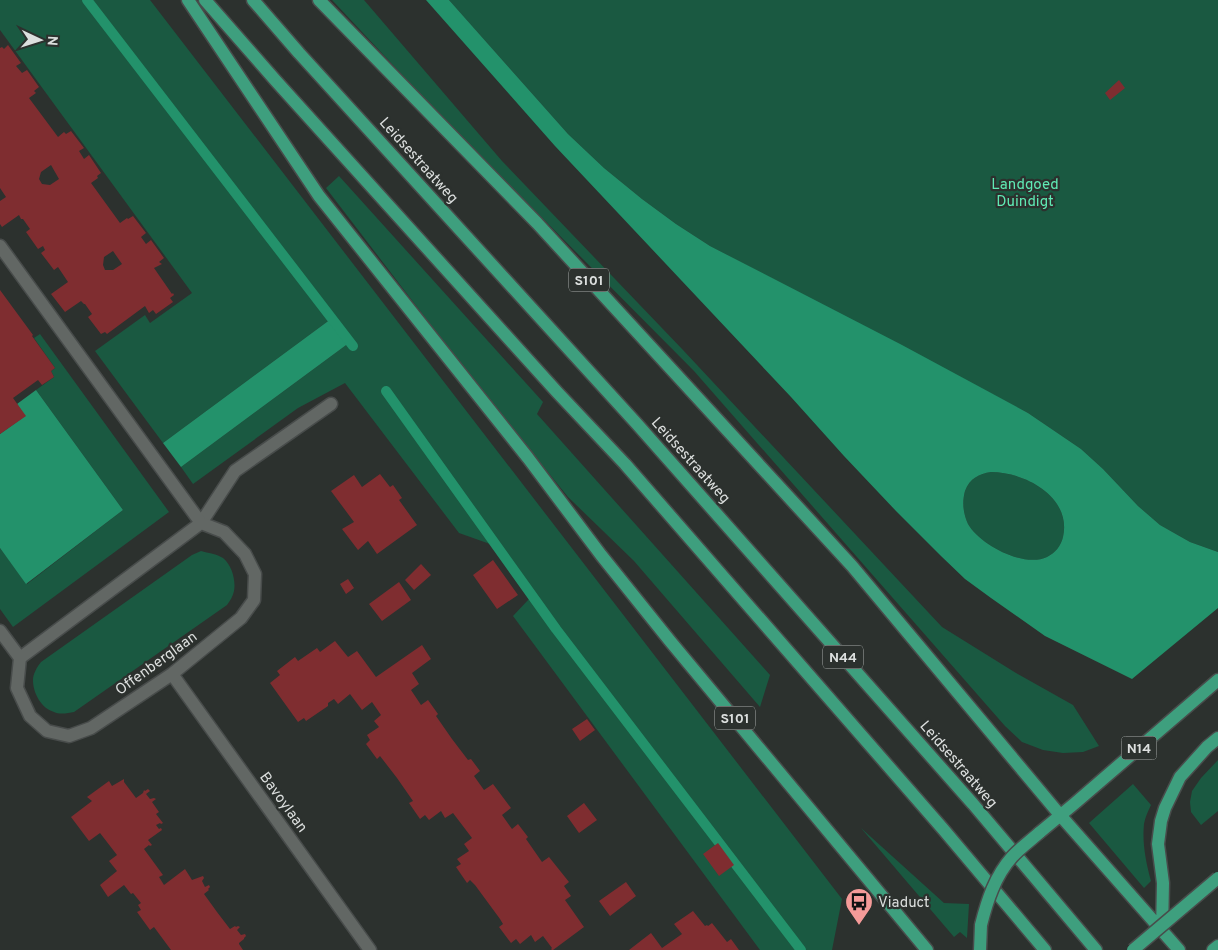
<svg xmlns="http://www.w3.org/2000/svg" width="1218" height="950" viewBox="0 0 1218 950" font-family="Overpass,sans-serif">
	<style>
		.green { fill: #1a5941 }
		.water { fill: #23926b; fill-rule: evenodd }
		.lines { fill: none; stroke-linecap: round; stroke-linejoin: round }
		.stream { stroke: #23926b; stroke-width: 10 }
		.building { fill: #7f2d30; fill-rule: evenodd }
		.lane-casing { stroke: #484c4b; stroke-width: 15 }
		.street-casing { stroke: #484c4b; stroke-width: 15 }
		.primary-casing { stroke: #484c4b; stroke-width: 15 }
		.lane { stroke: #626764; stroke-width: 12 }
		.street { stroke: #626764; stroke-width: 12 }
		.primary { stroke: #3e9f7e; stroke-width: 12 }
		.primary-bridge-casing { stroke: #484c4b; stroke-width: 15; stroke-linecap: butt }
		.primary-bridge { stroke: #3e9f7e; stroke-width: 12 }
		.labels { text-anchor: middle; stroke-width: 4.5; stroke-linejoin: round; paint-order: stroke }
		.shield { fill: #2c312e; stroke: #a7aba9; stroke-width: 1 }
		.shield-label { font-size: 14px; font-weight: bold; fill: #dcdfde }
		.street-label { font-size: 15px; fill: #dcdfde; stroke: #2c312e }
		.park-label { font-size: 15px; fill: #5feab4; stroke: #2c312e }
		.poi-label { font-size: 15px; fill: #dcdfde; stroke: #2c312e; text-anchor: start }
	</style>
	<rect width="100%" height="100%" fill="#2c312e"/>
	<path class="green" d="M0 0H150L842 899 832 950H760L513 616 529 599 490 544 459 533 345 383 298 408 193 484 181 467 353 340 335 316 163 443 95 351 145 315 150 323 192 293 0 30Z
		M332 0H364L502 161 683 350 942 627 1016 673 1073 705 1099 746 1083 752 1063 753 1043 750 1022 742 1005 726 694 371 437 112Z
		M449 0H1218V552L1190 542 1160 525 1138 506 1103 469 1081 449 1028 413 710 246 676 224 642 199 604 168 568 134Z
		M339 176 543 402 537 414 770 675 760 707 634 561 568 497 466 371 326 188Z
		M40 334 169 512 13 627 0 609V548L27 584 123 510 36 390 54 377 51 371 55 368 34 338Z
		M991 472C1025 472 1072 497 1063 537 1061 546 1055 553 1047 557 1024 568 980 545 968 524 963 513 962 502 965 491 970 478 979 474 991 472Z
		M201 551C208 553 217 554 223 558 232 565 236 581 234 591 233 596 230 601 227 605L74 712C68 713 60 715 54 712 41 708 33 693 33 680 33 674 37 667 41 662L192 555Z
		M1218 760V811L1201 825 1191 812 1190 802 1192 791 1201 778Z
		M1133 784 1151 805C1148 811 1145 818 1144 824 1142 843 1146 863 1151 881L1144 888 1089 823Z
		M861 828 944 903 969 904 967 938 960 932 954 937Z"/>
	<path class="water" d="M426 0H449L568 134 604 168 642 199 676 224 710 246 902 345 1028 413 1081 449 1103 469 1138 506 1160 525 1190 542 1218 552V608L1132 679 1045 636 991 598 965 579 941 556 896 511 844 456 791 397 555 146ZM991 472C1025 472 1072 497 1063 537 1061 546 1055 553 1047 557 1024 568 980 545 968 524 963 513 962 502 965 491 970 478 979 474 991 472Z
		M335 316 353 340 181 467 163 443Z
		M36 390 123 510 26 584 0 548V434L25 416 17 404Z"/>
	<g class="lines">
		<path class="stream" d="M87 0 353 346
			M386 391 556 629 801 950"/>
	</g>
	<path class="building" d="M8 45 21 63 16 66 22 73 27 70 39 87 34 91 36 93 29 98 58 137 64 132 66 134 71 131 84 148 79 151 84 159 89 155 101 173 97 176 98 178 91 183 120 223 127 218 128 219 133 216 146 233 141 237 146 244 151 240 164 258 159 262 162 264 154 268 172 294 173 293 174 295 170 298 173 302 156 314 153 310 149 313 145 306 107 334 105 332 101 334 88 317 92 314 85 304H84L81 301 65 312 51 294 68 282 58 267 54 270 41 253 45 250 43 246 38 249 26 232 30 229 23 219H21L19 215 2 227 0 224V201L6 197 0 188V48L2 47 4 49ZM51 165 59 179 50 185 42 184 39 179 41 172ZM113 251 122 264 113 270H105L103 265 104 257Z
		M1119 80 1125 88 1110 100 1105 93Z
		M0 290 33 335 32 336 55 368 51 371 54 377 42 385 38 380 13 398 26 416 0 434Z
		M380 474 390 487 393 485 402 498 399 500 417 525 377 554 368 541 358 550 342 529 354 522 331 491 354 475 362 487Z
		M493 560 518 595 497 609 473 575Z
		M421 564 431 575 414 590 405 580Z
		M348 579 354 588 346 594 340 584Z
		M399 582 411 600 382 621 369 604Z
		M335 641 348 657 357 651 376 677 422 645 431 659 412 673 419 684 411 690 421 705 428 700 438 714 436 716 452 739 468 760 471 759 480 771 474 776 484 790 493 784 511 808 502 815 512 829 518 824 528 837 526 839 542 862 549 857 569 882 564 886 571 896 565 900 584 927 553 950H552L551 949 552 948 543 936 535 942 531 935 520 944 516 939 511 943 499 927 503 924 500 919 475 885 470 880 467 883 456 867 461 864 457 859 469 851 464 844 472 838 453 813 445 818 441 811 429 820 425 815 420 819 409 803 413 801 397 778 380 756 377 759 366 744 370 740 367 735 379 727 374 721 381 715 372 702 362 710 350 694 338 704 334 699 328 703V706L306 721 304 718 298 722 270 683 280 675 277 671 295 657 298 661 317 648 320 652Z
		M587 719 595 730 580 741 572 729Z
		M124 779V782L136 798 143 793 144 790 145 791 148 789 150 791 146 794 150 799 154 798 156 799 152 802 159 812 156 814 163 823 161 824 160 823 156 825 159 829 161 828 162 830 148 840 152 845 150 846 149 845 144 849 163 875 159 877 164 885 185 869 192 880 203 876 204 878 202 881 205 887 209 885 210 887 208 889 209 890 204 894 217 912 230 929 235 926 236 927 238 926 240 927 237 930 241 935 245 934 246 936 244 938V939L239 943V944L243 950H171L154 927 150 930 137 912 141 910 138 905 141 903 133 893 131 894 124 885 108 897 100 885 117 871 109 861 117 855 100 833 89 841 71 817 92 801 87 797 109 781 112 786Z
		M584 803 597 820 579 833 567 816Z
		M718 843 734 865 719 876 703 854Z
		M626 882 636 896 610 916 599 901Z
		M693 911 705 926 707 925 708 926 712 923 727 942 731 939 739 950H629L651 933 662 948 682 934 674 924Z"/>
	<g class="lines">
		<defs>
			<path id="lane" d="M201 523 235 471 331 404"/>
			<path id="street" d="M0 246 201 523 224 532 245 554 255 574 254 600 241 618 172 674 91 728 69 736 47 731 30 716 17 688 20 658 0 631
				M20 658 201 523
				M172 674 370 950"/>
			<path id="primary" d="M188 0 319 196 528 458 601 555 670 641 927 950
				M205 0 276 81 557 392 625 464 943 829 1045 950
				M253 0 299 53 637 424 973 804 1096 950
				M319 0 537 223 852 566 1060 815 1179 950
				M1039 833 1074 804 1218 680
				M1162 931 1163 883 1158 844 1161 821 1165 808 1180 777 1207 747 1218 738
				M980 950 981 925
				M1213 950 1218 946"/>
		</defs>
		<use href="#lane" class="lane-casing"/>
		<use href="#street" class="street-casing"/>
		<use href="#primary" class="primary-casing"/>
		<use href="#lane" class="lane"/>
		<use href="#street" class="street"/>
		<use href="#primary" class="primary"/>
		<defs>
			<path id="primary-bridge" d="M981 925C987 901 995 876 1012 857 1020 848 1030 841 1039 833
				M1133 950 1218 878"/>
		</defs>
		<use href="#primary-bridge" class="primary-bridge-casing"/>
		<use href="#primary-bridge" class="primary-bridge"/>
	</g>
	<defs>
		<symbol id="bus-pin" viewBox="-11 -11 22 30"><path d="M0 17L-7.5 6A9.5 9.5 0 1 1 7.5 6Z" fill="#f59b99" stroke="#2c312e"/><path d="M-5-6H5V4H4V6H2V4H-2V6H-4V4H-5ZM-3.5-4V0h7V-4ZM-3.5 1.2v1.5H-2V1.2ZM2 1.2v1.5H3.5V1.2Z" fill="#111"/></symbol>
	</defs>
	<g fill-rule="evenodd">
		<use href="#bus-pin" x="843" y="886" width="32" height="43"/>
	</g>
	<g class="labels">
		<g class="shield">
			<rect x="569" y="268.5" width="40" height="23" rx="4"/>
			<rect x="823" y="645.5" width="40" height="23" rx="4"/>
			<rect x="715" y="706.5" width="40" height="23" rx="4"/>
			<rect x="1121.5" y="736.5" width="35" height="23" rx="4"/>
		</g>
		<g class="shield-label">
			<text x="589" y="285">S101</text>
			<text x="843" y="662">N44</text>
			<text x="735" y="723">S101</text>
			<text x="1139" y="753">N14</text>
		</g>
		<g class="street-label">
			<text transform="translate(419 160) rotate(48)" y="5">Leidsestraatweg</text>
			<text transform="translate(691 460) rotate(48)" y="5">Leidsestraatweg</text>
			<text transform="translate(156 663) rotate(-36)" y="5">Offenberglaan</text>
			<text transform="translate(959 764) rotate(49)" y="5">Leidsestraatweg</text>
			<text transform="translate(284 802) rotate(54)" y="5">Bavoylaan</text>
		</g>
		<g class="park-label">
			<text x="1025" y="189">Landgoed<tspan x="1025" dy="17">Duindigt</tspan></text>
		</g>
		<g class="poi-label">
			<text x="878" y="907">Viaduct</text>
		</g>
	</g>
	<g transform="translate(40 40) rotate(94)" stroke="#2c312e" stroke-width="4" paint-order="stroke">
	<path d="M0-4L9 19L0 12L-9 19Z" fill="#dcdfde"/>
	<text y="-8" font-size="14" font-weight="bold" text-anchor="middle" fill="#dcdfde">N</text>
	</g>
</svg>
